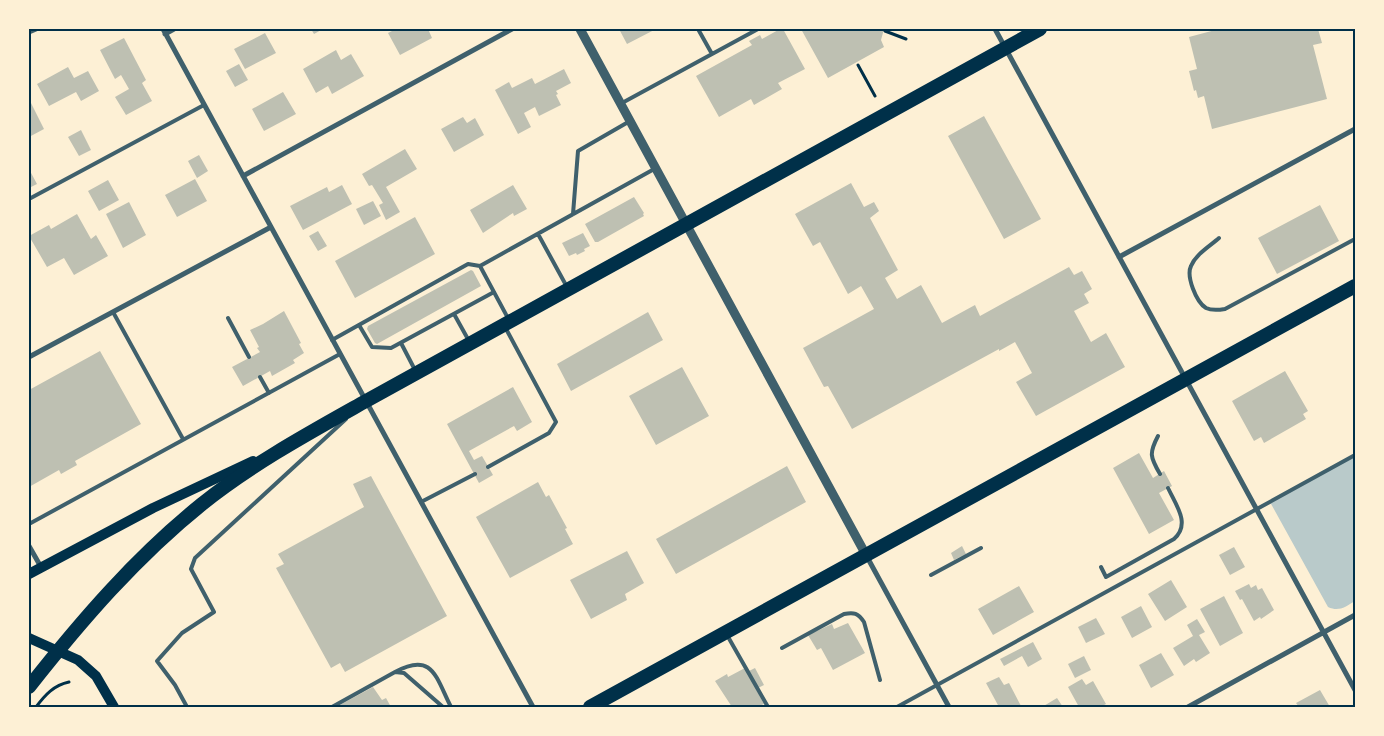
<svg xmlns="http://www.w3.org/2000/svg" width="1384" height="736" viewBox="0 0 1384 736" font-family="'Fira Sans Condensed',sans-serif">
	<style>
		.green { fill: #b9caca }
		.building { fill: #bec0b2 }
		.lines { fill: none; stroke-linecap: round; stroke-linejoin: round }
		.path { stroke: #003049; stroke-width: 3 }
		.service { stroke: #3f606c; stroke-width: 4 }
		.minor { stroke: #3f606c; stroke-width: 5 }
		.tertiary { stroke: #3f606c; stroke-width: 9 }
		.secondary { stroke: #003049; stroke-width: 10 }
		.trunk { stroke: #003049; stroke-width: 14 }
		.neatline { fill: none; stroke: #003049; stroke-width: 2 }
	</style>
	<rect width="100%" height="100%" fill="#fdf0d5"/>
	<path class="green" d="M1355 455V601C1345 607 1339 612 1328 607L1270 502Z"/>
	<path class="building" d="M311 29H323L314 34Z
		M396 29H428L432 38 400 55 388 33Z
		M619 29H656L627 44Z
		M780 29H783L805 69 778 83 782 89 754 105 751 99 719 117 696 76 752 45 749 41 760 35 762 39Z
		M801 29H884L881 40 884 47 828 78Z
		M1219 29H1318L1322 43 1313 45 1327 99 1212 129 1204 96 1198 98 1196 90 1194 91 1189 71 1197 69 1189 37Z
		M265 33 276 53 245 69 234 49Z
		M124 38 146 80 142 83 152 101 126 115 115 97 129 89 121 75 115 79 100 50Z
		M336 50 341 60 351 54 364 76 332 94 328 86 316 93 303 69Z
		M239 64 248 80 235 87 226 71Z
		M68 67 74 78 88 71 99 91 81 101 76 92 49 106 37 84Z
		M564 69 571 83 556 91 558 94 556 95 561 105 539 116 535 107 524 113 531 127 518 134 495 90 509 82 512 88 532 78 535 84Z
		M283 92 296 114 264 131 252 109Z
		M29 99 44 129 29 137Z
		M984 116 1041 219 1004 239 948 136Z
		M463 117 467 123 475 118 484 135 454 152 441 129Z
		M81 130 91 150 79 156 68 137Z
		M405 149 417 169 386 187 400 212 386 220 379 205 383 203 372 185 369 186 362 174Z
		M199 155 208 171 197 178 188 161Z
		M30 171 37 184 29 188V172Z
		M195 179 207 201 177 217 165 195Z
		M108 180 119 200 99 211 88 191Z
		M851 183 864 207 874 202 879 211 870 218 898 270 885 278 897 299 921 285 942 323 975 305 980 316 1069 267 1074 275 1082 271 1092 289 1084 294 1089 303 1074 311 1091 342 1106 333 1125 367 1036 416 1016 382 1032 373 1015 342 999 351V349L852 429 828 386 824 387 803 348 874 309 861 286 848 294 820 242 813 246 795 214Z
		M342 185 352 204 303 230 290 206 327 187 329 192Z
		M513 185 527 209 514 216 513 213 483 233 470 210Z
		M634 197 644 213 643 214 644 216 598 242H595L585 224Z
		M373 201 381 216 364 225 356 209Z
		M129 202 146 235 123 248 106 214Z
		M1320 205 1339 241 1277 274 1258 238Z
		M77 214 91 239 96 235 108 256 74 275 64 258 47 267 29 236 49 225 51 229Z
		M415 217 435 254 355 298 335 261Z
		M318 231 327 246 318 251 309 236Z
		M583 233 590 246 584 249 585 251 577 255 576 253 569 256 562 243Z
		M471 270 473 271 481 286 377 344 375 343 367 329 368 326Z
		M284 311 301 343 299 344 304 353 293 360 295 363 272 376 270 371 243 386 232 367 260 352 257 348 259 347 250 330 263 324Z
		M648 312 663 340 571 391 557 364Z
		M100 351 141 424 75 461 77 465 61 474 59 470 29 487V390Z
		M682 367 709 416 656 445 629 396Z
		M1285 371 1308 411 1303 414 1306 419 1264 443 1261 437 1254 441 1232 401Z
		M513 387 532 422 517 431 514 426 469 451 474 460 482 456 493 475 479 483 447 424Z
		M1139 453 1153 478 1164 471 1172 486 1159 493 1174 520 1149 534 1113 468Z
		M787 466 806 502 676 574 656 539Z
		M371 476 447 616 345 672 340 663 331 668 276 568 284 564 278 554 364 507 353 484Z
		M538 482 546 497 549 495 567 528 565 529 573 544 510 578 476 517Z
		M962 546 966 554 954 560 951 553Z
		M1234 547 1245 567 1230 575 1219 555Z
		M627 551 644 583 625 594 627 600 591 619 570 580Z
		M1171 580 1187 607 1165 621 1148 594Z
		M1249 584 1251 588 1256 585 1258 590 1262 588 1274 610 1261 619 1260 617 1254 621 1242 599 1240 600 1235 591Z
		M1019 586 1034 612 993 635 978 609Z
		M1224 596 1243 633 1220 646 1200 609Z
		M1141 606 1152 627 1132 638 1121 617Z
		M1096 618 1105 634 1086 643 1078 627Z
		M1197 619 1205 632 1199 635 1210 653 1196 662 1194 659 1184 666 1173 648 1193 636 1187 625Z
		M848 623 865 653 833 670 821 648 817 650 808 635 832 624 834 629Z
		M1033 642 1042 659 1028 667 1022 656 1004 666 1000 659Z
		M1161 653 1174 675 1151 688 1139 665Z
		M1084 656 1091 670 1075 678 1068 664Z
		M745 668 747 672 755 668 764 685 756 689 764 704 757 707H732L715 681 727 674 728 677Z
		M999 677 1004 685 1009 683 1021 706 999 707 986 683Z
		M1082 679 1086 685 1093 681 1106 704 1100 707H1079L1068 687Z
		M373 687 382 700 386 698 391 707H336Z
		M1320 690 1330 707H1299L1296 703Z
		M1057 698 1063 707H1042Z"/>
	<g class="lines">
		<path class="path" d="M885 31 906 39
			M858 65 875 96
			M36 707C45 695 54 685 69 682"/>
		<path class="service" d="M698 29 712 54
			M622 103 758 29
			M29 199 204 105
			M573 214 578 151 630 121
			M538 234 567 287
			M1219 238C1210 246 1196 254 1191 266 1186 276 1196 302 1206 308 1212 311 1219 310 1225 309L1355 239
			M113 312 183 439
			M454 314 469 341
			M228 318 249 357
			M509 320 480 266 656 168
			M359 325 372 347 391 348 494 292
			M332 340 468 264 480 266
			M401 343 415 370
			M260 377 269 393
			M1158 436C1149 453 1150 457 1160 474
			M488 467 549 433 556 422 505 327
			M421 502 475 474
			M29 524 340 354
			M1101 567 1106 577 1174 539C1191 524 1176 505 1168 488
			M931 575 981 548
			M727 635 768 707
			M782 648 844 614C854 612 858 613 864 622L880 680
			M395 672C433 651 436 678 451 707
			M187 707 175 685 157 661 182 633 214 612 191 569 195 558 346 419
			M332 707 395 672 404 673 443 707
			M897 707 1355 455"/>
		<path class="minor" d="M163 29 533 707
			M995 29 1355 690
			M29 32 36 29
			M165 34 174 29
			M243 176 512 29
			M1119 257 1355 129
			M29 357 271 227
			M29 546 41 567
			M866 555 949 707
			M1188 707 1355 615"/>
		<path class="tertiary" d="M580 29 866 555"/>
		<path class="secondary" d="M29 574 153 508 253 461
			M29 638 78 660 96 676 114 707"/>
		<path class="trunk" d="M29 687C81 621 136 557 202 504 252 464 309 433 366 401L1040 29
			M590 707 1355 286"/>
	</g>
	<rect width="1384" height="736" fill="none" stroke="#fdf0d5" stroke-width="60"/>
	<rect x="30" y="30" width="1324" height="676" class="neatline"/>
</svg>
